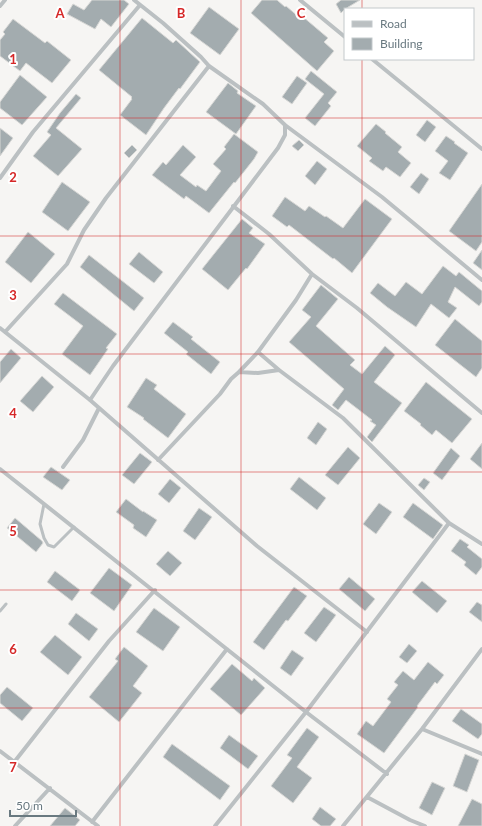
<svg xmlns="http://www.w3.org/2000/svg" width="482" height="826" viewBox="0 0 482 826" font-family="Lato,sans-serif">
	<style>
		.building { fill: #a3acaf; stroke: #d7d7d5 }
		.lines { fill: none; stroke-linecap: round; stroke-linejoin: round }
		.lane { stroke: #bbc0c2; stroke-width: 3 }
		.street { stroke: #bbc0c2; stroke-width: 4 }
		.grid { fill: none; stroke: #d62828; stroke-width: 1; stroke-opacity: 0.55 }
		.grid-label { font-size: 13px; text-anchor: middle; font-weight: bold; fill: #d62828; stroke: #fff; stroke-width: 4; stroke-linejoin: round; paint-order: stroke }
	</style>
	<rect width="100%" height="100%" fill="#f6f5f3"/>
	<path class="building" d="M92 0H124L129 4 111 27 101 19 95 29 67 14 73 4 84 10Z
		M262 0H277L285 7 286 6 300 18 302 16 328 38 324 42 334 51 317 71 251 13Z
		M341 0H360L345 9 341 13 336 4Z
		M209 7 239 29 220 55 190 33Z
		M142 18 173 43 176 40 200 62 180 89 179 88 164 108 146 135 120 115 132 99 131 98 132 97 99 70Z
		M13 19 45 43 47 41 71 60 52 83 26 63 20 71 0 56V40L5 34 3 32Z
		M311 71 337 92 328 103 331 106 315 126 305 118 324 94 305 79Z
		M20 75 47 97 22 125 0 108V102Z
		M297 76 307 83 292 104 282 97Z
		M228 83 238 91 237 93 256 106 236 134 206 112Z
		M76 94 81 98 56 128 82 149 58 176 33 156 51 135 47 132 60 113Z
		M427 120 436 127 425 142 416 135Z
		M376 124 386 132 385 133 402 147 398 152 411 163 400 177 386 167 383 171 369 161 372 158 357 146Z
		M0 128 13 138 0 156Z
		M234 134 258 152 254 159 235 183 234 182 209 213 186 196 184 199 152 175 163 162 166 165 183 145 196 157 180 175 196 187 197 185 206 191 221 171 213 164 226 149 224 147Z
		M446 136 455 142 454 143 468 153 450 180 439 173 448 161 435 151Z
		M299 140 304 145 298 151 292 146Z
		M132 145 137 150 129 158 124 153Z
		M317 161 327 169 315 185 305 176Z
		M421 173 429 179 419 194 410 187Z
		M62 182 90 202 68 231 42 212Z
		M482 184V242L476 251 449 231Z
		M285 197 305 211 309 206 325 217 326 216 343 228 365 199 392 219 352 273 334 258 333 259 289 225 287 227 272 216Z
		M242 219 253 228 249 233 265 244 247 269 246 268 228 290 202 269Z
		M28 232 55 254 31 283 5 262Z
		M482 250V270L473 263Z
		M139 252 163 272 154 283 129 264Z
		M89 255 144 298 134 311 80 267Z
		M443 266 456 276 459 272 482 291V302L479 306 455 287 448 302 457 308 449 318 431 304 416 327 387 307 370 293 378 283 395 296 406 282 422 294Z
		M321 285 338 299 316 326 355 360 350 365 362 374 385 346 395 355 374 382 402 403 372 442 367 437 376 425 370 421 372 420 346 400 338 410 332 405 344 389 289 342 311 317 302 310Z
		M63 293 117 334 106 348 108 349 90 375 62 354 83 326 54 304Z
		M455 319 482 341V368L476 377 435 345Z
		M173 322 193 337 191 339 220 362 211 374 186 354 188 352 164 333Z
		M11 349 21 358 0 383V362Z
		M42 376 54 387 33 412 20 401Z
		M146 378 157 385 154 389 186 414 168 438 143 419 144 418 127 407Z
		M426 382 472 419 452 443 436 430 432 435 420 425 421 424 404 411Z
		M318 422 327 429 316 445 307 438Z
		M482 443V469L470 459Z
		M348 447 360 458 338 485 325 475Z
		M451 448 460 456 442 480 433 473Z
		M140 453 152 462 134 484 122 475Z
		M51 467 70 480 62 490 43 477Z
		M299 477 326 498 317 510 290 489Z
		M424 478 430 482 424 490 418 485Z
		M170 479 181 488 169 503 158 494Z
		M126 499 143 512V511L157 520 146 537 133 528 134 525 116 512Z
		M379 503 392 512 376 534 363 524Z
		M413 503 443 525 433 539 403 517Z
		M199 508 212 517 195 540 183 531Z
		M15 518 42 541 43 543 36 552 7 528Z
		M460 539 469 545 467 547 482 559V567L476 575 464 565 466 562 451 551Z
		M168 551 182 563 170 576 156 564Z
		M109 568 132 585 114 611 90 593Z
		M55 571 80 590 72 601 47 582Z
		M349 577 375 599 365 611 339 589Z
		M422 581 447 601 437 613 412 592Z
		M294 587 307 596 288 621 286 620 264 650 253 642Z
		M477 602 482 605V622L469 612Z
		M324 607 336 615 316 642 304 633Z
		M154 608 180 627 163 651 136 632Z
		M76 613 98 629 89 641 68 624Z
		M55 635 82 657 68 675 40 652Z
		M409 644 417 651 407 663 399 657Z
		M124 647 148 666 133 686 142 693 119 722 89 697 118 661 115 659Z
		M292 650 304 658 291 676 280 668Z
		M428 662 444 675 437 684 435 682 417 706 418 707 384 753 357 734 366 721 373 726 391 702 387 699 398 685 394 682 403 671 414 680Z
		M232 664 252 681 254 678 265 688 241 715 210 689Z
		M7 687 33 708 22 721 0 703V695Z
		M461 709 482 724V734L478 739 452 721Z
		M307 728 319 737 297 767 312 778 293 803 271 786 292 758 287 755Z
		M229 735 258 756 248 769 220 748Z
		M172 744 230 786 220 800 163 757Z
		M465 754 479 760 467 792 453 786Z
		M432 782 445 788 432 815 419 808Z
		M472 799 482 804V826H458Z
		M320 807 336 819 330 826H321L312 819Z
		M65 808 80 820 75 826H50Z"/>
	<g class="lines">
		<path class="lane" d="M44 504 40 524 44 538 48 545 54 547 74 527
			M0 611 6 604"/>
		<path class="street" d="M134 0 163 23 201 57 209 66 263 104 285 125 382 197 482 280
			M300 0 345 37
			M0 6 5 0
			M372 59 482 149
			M0 178 33 132 140 5
			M233 206 269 234 312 274 357 308 482 413
			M0 328 90 400 257 546 367 632
			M5 332 67 264 84 230 106 198 209 66
			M258 352 279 370
			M239 372 258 352 296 300 312 274
			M90 400 113 366 278 148 285 135V125
			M158 460 220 394 231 379 239 372 258 373 279 370 343 418 449 523 482 544
			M63 467 83 440 99 408
			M0 469 306 712 387 774
			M422 729 482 754
			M0 751 98 826
			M15 761 109 641 155 590
			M367 797 410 820 425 826
			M92 822 227 649
			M15 826 50 788
			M215 826 306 712 449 523
			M343 826 422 729 482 649"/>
	</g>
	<path class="grid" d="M120 0V826M241 0V826M362 0V9M362 59V826M0 118H482M0 236H482M0 354H482M0 472H482M0 590H482M0 708H482"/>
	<g class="grid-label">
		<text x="60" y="18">A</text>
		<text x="181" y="18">B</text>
		<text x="301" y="18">C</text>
		<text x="13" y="64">1</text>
		<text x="13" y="182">2</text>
		<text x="13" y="300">3</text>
		<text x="13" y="418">4</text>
		<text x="13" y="536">5</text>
		<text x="13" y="654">6</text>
		<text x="13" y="772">7</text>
	</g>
	<rect x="344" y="8" width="130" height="52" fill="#ffffff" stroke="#c3c9cc"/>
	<rect x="352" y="21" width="20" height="6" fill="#bbc0c2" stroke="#c3c9cc"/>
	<text x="380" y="28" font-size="12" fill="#697980">Road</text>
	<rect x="352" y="38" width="20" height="12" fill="#a3acaf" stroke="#c3c9cc"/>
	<text x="380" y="48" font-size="12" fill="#697980">Building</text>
	<path d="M10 810v6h66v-6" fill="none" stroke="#697980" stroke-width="2"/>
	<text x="16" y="810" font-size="12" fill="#697980" stroke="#ffffff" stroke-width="3" paint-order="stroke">50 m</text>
</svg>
